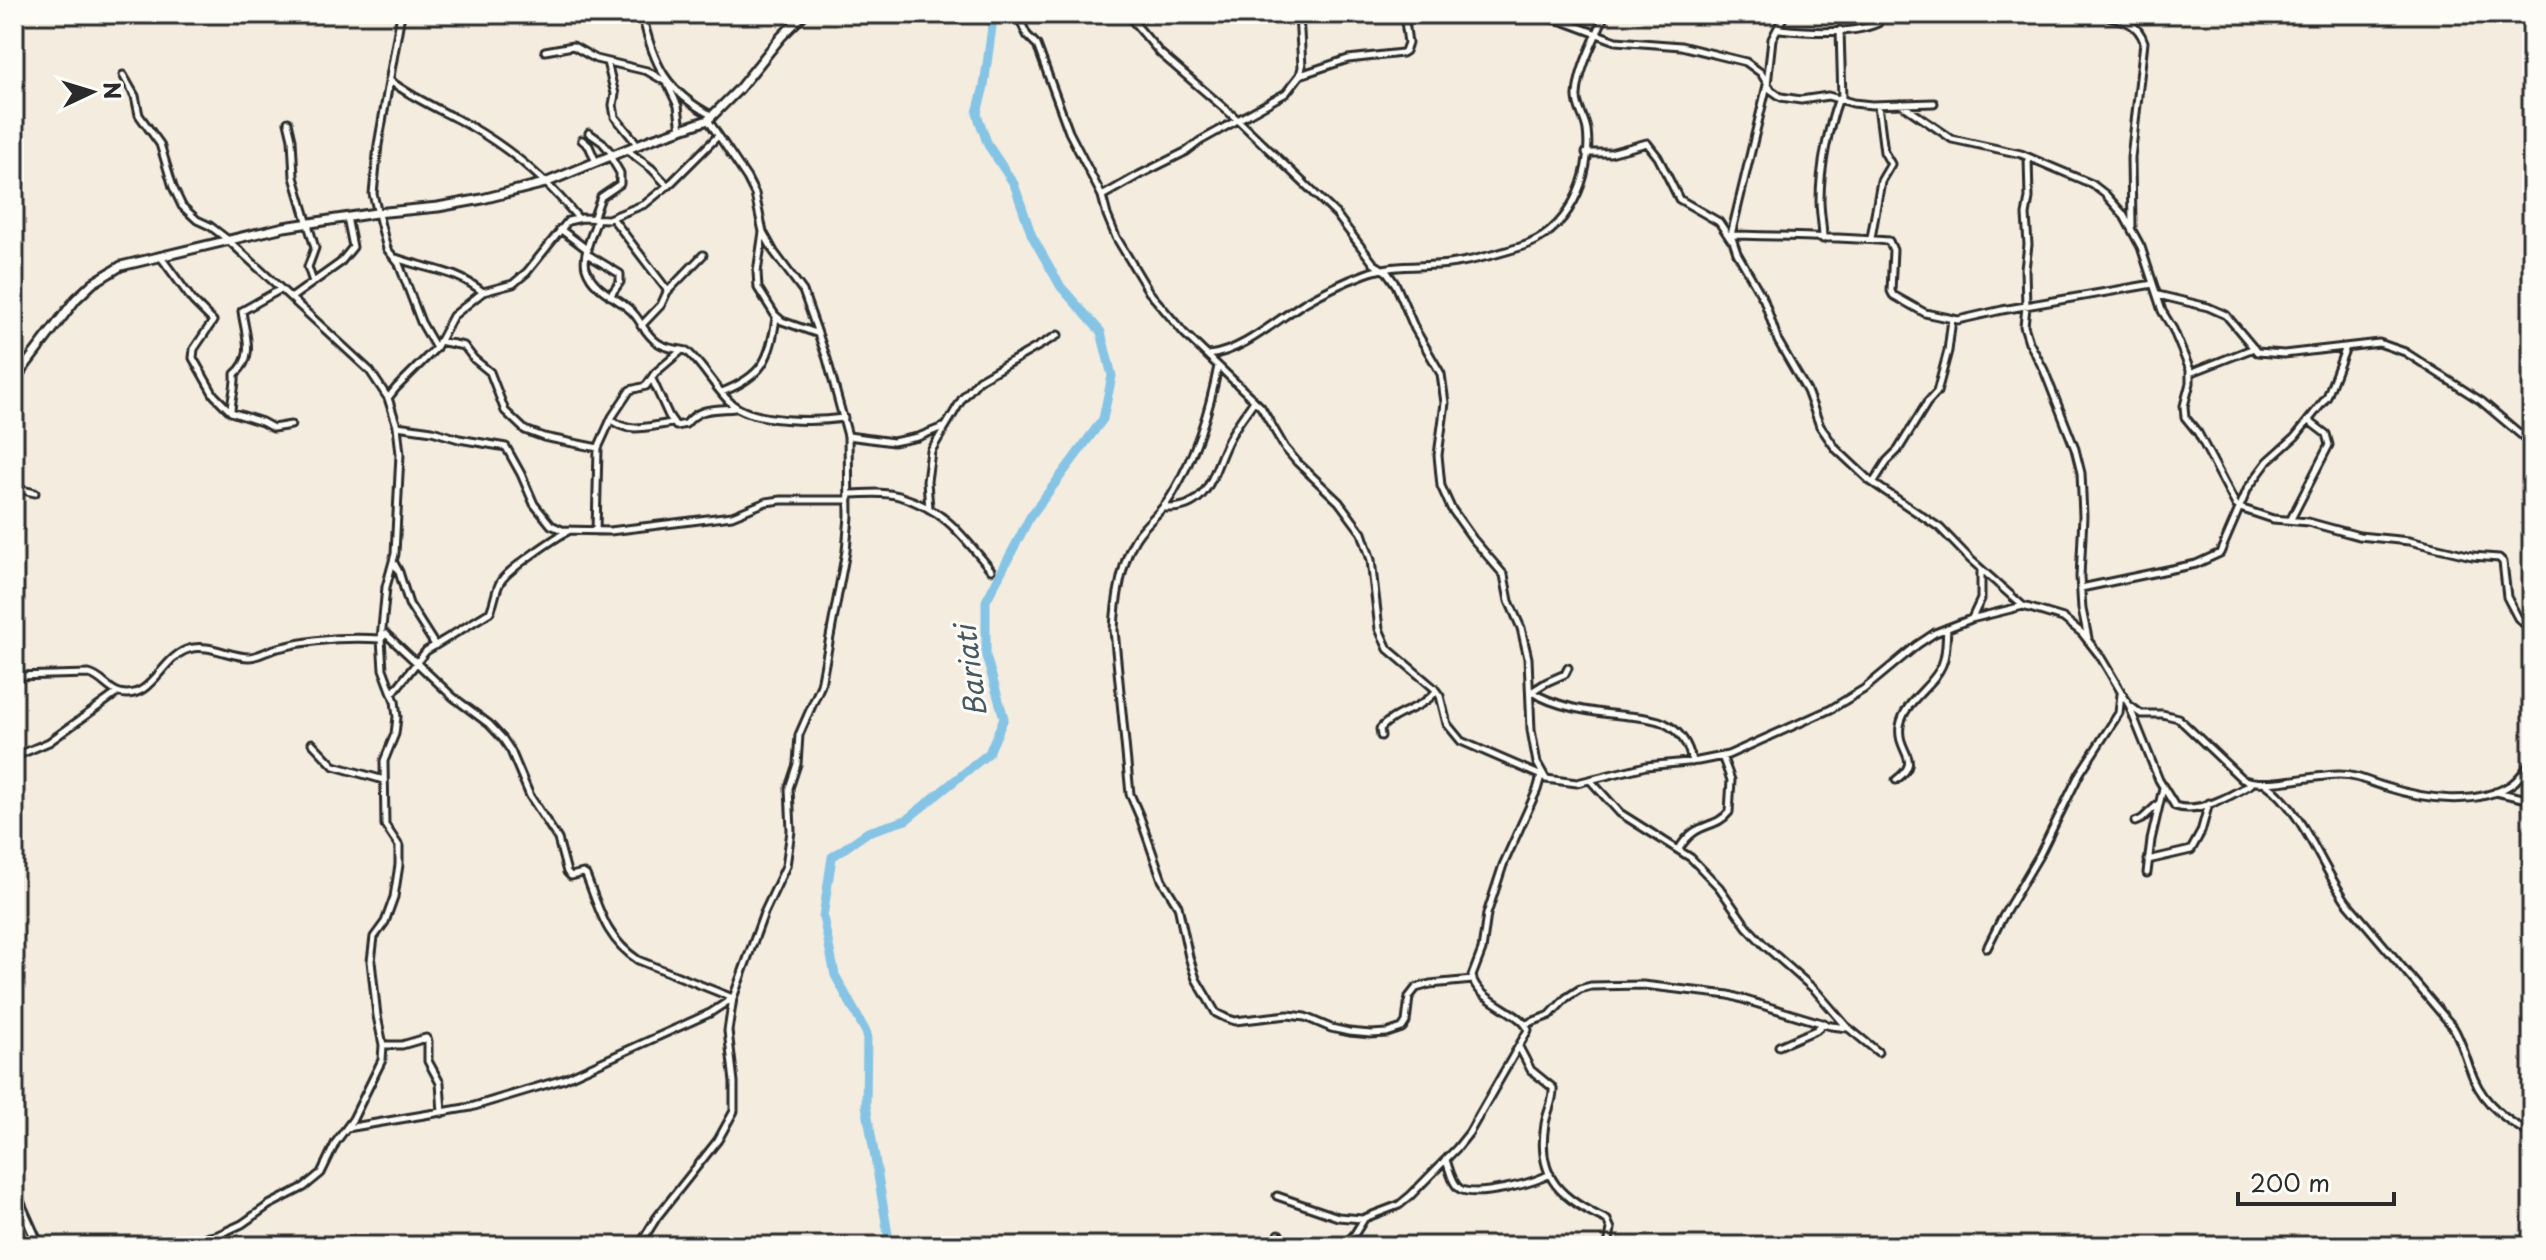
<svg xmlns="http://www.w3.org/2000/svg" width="2546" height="1260" viewBox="0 0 2546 1260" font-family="'Playpen Sans',sans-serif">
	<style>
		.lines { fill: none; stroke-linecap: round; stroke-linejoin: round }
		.river { stroke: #86c4e6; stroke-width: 9 }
		.street-casing { stroke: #2b2b2b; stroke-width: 11 }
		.secondary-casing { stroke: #2b2b2b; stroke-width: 13 }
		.street { stroke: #fdfcf7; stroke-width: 5 }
		.secondary { stroke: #fdfcf7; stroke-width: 7 }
		.labels { text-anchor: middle; stroke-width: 6; stroke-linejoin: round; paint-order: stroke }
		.water-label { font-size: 28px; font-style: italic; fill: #465963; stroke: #fdfcf7 }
	</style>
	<rect width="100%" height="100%" fill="#f3ecdf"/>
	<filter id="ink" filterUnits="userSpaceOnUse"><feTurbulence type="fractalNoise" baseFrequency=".0125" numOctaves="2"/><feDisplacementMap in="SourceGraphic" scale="16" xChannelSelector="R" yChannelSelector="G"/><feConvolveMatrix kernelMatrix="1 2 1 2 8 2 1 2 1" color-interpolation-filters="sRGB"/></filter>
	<g filter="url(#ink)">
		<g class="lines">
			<path class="river" d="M890 1246 866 1105 867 1034 835 975 823 917 832 857 868 832 906 820 989 753 1004 718 986 656V601L1030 517 1103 419 1112 376 1101 332 1061 287 1032 236 1014 184 988 145 979 120 977 113 984 86 992 27 990 14"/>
			<defs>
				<path id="street" d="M401 14 378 145 373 194 387 249 399 264 421 322 436 348
					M642 14C653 64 666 92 713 116
					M1017 14 1027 35 1037 45 1069 132 1102 196 1107 215 1116 237 1149 292 1184 333 1261 407 1285 448 1297 462 1339 502 1362 533 1371 560 1379 629 1388 649 1434 688 1440 696 1447 724 1461 741 1544 777
					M1127 14 1160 53 1238 120 1336 214 1374 264 1387 272 1396 285 1415 329 1441 374 1445 403 1438 455 1441 486 1451 508 1473 539 1504 575 1509 601 1521 628 1528 658 1531 730 1537 763 1546 779 1577 783 1646 766 1698 761 1728 755 1831 709 1864 689 1917 645 1935 633 1971 619 2023 606
					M1531 14 1565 22 1616 41 1681 46 1746 62 1761 73 1771 90 1781 97 1801 100 1828 96 1853 103 1872 105 1934 103
					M1785 14 1772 39 1767 85 1731 235 1737 253 1764 300 1778 341 1807 391 1820 426 1836 449 1870 481 1940 528 1971 560 2023 606 2063 618 2082 633 2100 656 2129 705 2141 714H2162L2178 718 2242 779C2266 789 2311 775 2339 775 2357 775 2369 782 2386 787 2424 799 2477 807 2512 784 2520 778 2526 769 2532 761
					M2098 14C2118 19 2137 20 2144 42L2131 158 2132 226
					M1780 29C1808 32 1852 35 1878 23L1882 14
					M1840 30 1842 99
					M545 51 573 46 596 59 647 71 673 86
					M607 62 615 94 613 105 615 117 638 145
					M1300 75 1348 59 1402 53 1405 51 1408 43 1404 14
					M389 80C414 99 443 111 470 126 512 150 547 180 578 218
					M667 83 678 106 681 130
					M1901 104 1952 139 2021 154 2092 184 2105 194 2123 214 2141 247 2162 311 2173 329 2190 370V383L2184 406 2185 417 2198 433 2236 505 2240 508 2273 519 2308 522 2359 536 2409 541 2472 556 2499 558 2503 562 2507 597 2518 618 2532 631
					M288 122 292 139 294 177 315 248 308 267 313 282
					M589 133 602 142 613 155
					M582 140 589 146 596 162
					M627 150 652 169 668 186
					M1586 153H1610L1647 143 1658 157 1679 199 1719 222 1731 240
					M2028 158 2029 198 2026 215 2028 245 2025 269 2026 307 2024 326 2029 342 2044 370 2075 449 2081 473 2083 516 2080 577 2082 609 2088 638
					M1102 196 1139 175 1187 151 1200 141 1286 93 1300 75 1302 67 1299 14
					M593 219 601 197 620 184V173L610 156
					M597 219C593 233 582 254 586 268 594 293 622 298 635 315 643 325 646 335 658 343 669 350 676 348 687 351 705 367 716 390 732 404 755 423 816 422 844 418
					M613 219 668 291
					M560 229 588 250
					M763 232 757 272 758 288 775 315 782 321 816 333
					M1731 235C1784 236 1837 237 1889 241L1893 250 1891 291 1893 295 1925 313 1958 320 2002 310 2153 284
					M1871 238 1881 181 1891 164 1884 152 1878 105
					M1823 239C1823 226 1820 213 1820 200 1820 168 1828 128 1839 98
					M587 254 620 274V282L610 296
					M160 256 193 301 213 321 194 349 193 358 214 395 231 412 262 422 273 428 291 425
					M396 258C429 270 454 269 483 292
					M2158 295 2208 307 2226 315 2257 352 2284 354 2379 343 2405 352 2481 401 2532 444
					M291 298 340 263 353 247 347 217
					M641 326 661 305 667 292 703 255
					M439 341 464 346 474 359 490 372 505 411 525 430 544 437 598 448
					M1209 355C1243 351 1275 321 1304 303 1323 292 1344 282 1365 274 1390 264 1422 267 1449 264 1473 261 1497 254 1520 247 1568 233 1593 177 1587 130 1585 117 1576 107 1577 95 1579 67 1595 40 1605 14
					M1218 366C1210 409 1195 455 1173 493 1164 510 1149 520 1138 535 1122 557 1115 603 1114 630L1130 794 1140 817 1162 880 1178 906 1189 957 1196 979 1216 1013 1226 1018 1235 1021 1288 1015 1305 1017 1331 1028 1349 1032 1371 1034 1387 1033 1402 1028 1406 1022 1409 997 1416 988 1430 984 1473 980
					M2190 373 2254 348
					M652 379 669 416 676 426 686 424C699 407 715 410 735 408
					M722 392C763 376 770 359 776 318
					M388 398 396 388 436 348 453 316 483 292 513 284 527 272 568 221 582 218 608 219 645 204 672 182 718 136
					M231 412C231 399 236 387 235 374 256 356 245 335 242 311L281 289
					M611 419C627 435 652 425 673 423
					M397 426 432 431 459 439 506 447 521 474 534 504 551 525 562 530 610 531 732 516 766 502 781 500H849
					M848 436 893 442 918 437 943 427
					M1873 483 1887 461 1898 450 1927 403 1937 392 1948 351 1952 319
					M14 488 35 493
					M849 494C865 494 883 491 899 496 947 511 961 534 991 570
					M1165 508C1211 510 1212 471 1229 439 1236 425 1246 413 1254 401
					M929 509 927 481 931 451 962 399 979 380 1058 335
					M2291 519 2329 445 2326 434 2309 421
					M596 531 598 448 612 417 630 390 646 386 655 373 682 350
					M394 563 399 572 409 604 435 645
					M2081 588 2196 564 2220 553 2248 488 2268 461 2295 437 2327 397 2346 347
					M14 605 16 622 14 641
					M1972 618 1981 599V570
					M14 676 89 674C102 677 108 690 120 693 152 701 162 656 189 649 208 643 230 657 249 657 259 657 268 650 278 648 312 639 347 637 381 639L386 634 453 697 489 724 503 739 511 751 530 796 558 839 567 872 571 876 583 873 586 875C600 910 605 938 638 960L733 998 728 1031 734 1082V1111L718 1140 657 1217 639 1246
					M1530 691C1555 707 1591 712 1620 715 1634 717 1651 717 1664 723 1680 731 1689 744 1692 762
					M1531 692 1547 682 1565 674 1568 668
					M392 694 426 651 490 612C495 602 495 590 501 581 509 569 556 537 570 530
					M2130 708 2159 780 2175 806C2199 814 2231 796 2251 784
					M1381 736 1380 729C1395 711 1422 710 1436 691
					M312 743 334 766 384 780
					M14 757 49 742 117 693
					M1590 780 1620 813 1691 858 1719 887 1747 927 1765 946 1816 991 1846 1026 1878 1052
					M1896 780C1924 759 1896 753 1900 726 1904 701 1933 687 1942 665 1947 654 1946 640 1947 628
					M2266 784C2301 808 2321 866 2346 901L2453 1027C2463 1043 2466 1061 2474 1079 2485 1105 2509 1122 2532 1135
					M2495 792 2532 800
					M2135 822 2142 819 2158 804
					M1679 849C1696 820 1715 830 1729 812L1731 780 1722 756
					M2148 860 2191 850 2201 832 2209 803
					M2147 873 2151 840 2163 788
					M1987 948 2001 920 2040 854 2080 773 2119 713 2121 694
					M1526 1024 1550 1015 1566 998 1580 989 1591 986 1643 985 1729 995 1831 1026 1848 1028
					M383 1045H402L426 1038 428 1041V1061L440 1083 442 1113
					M1779 1046 1816 1030 1824 1023
					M1519 1047 1531 1070 1553 1088C1554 1101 1547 1111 1545 1124 1536 1179 1562 1199 1607 1220L1611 1229 1608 1246
					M347 1128 471 1107 564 1079 710 1013 733 998 764 913 786 866 791 831 789 788 797 764 799 735 821 685 846 551 849 516 848 436 827 359 803 291 774 252 763 232 755 194 747 178 708 120
					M1446 1160C1449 1168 1452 1184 1460 1189 1477 1198 1534 1183 1550 1174
					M1277 1196 1338 1217 1362 1219 1399 1205 1410 1196 1457 1148 1469 1133 1528 1030C1523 1012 1477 1002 1472 976L1482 950 1487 914 1503 865 1537 790 1541 776
					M1279 1234 1284 1246
					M14 1241 97 1246 196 1240 218 1235 242 1224 269 1205 304 1187 321 1173 336 1142 353 1119 382 1060 383 1045 377 1016 371 961 374 937 385 922 394 897 399 865V846L385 825 384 761 395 734 397 717 395 701 383 669 381 639 386 587 395 554 400 454 397 426 388 398 370 371 227 239 210 226 197 220 182 206 173 187 160 144 139 115 135 96 123 75
					M1343 1246 1354 1235 1364 1219"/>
				<path id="secondary" d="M14 380 76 299 93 283 121 266 284 227 376 213 438 207 482 199 545 183 652 139 708 120 739 89 781 37 804 14
					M14 1190 39 1246"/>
			</defs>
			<use href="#street" class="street-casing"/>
			<use href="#secondary" class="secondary-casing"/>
			<use href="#street" class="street"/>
			<use href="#secondary" class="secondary"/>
		</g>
	</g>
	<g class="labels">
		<g class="water-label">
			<text transform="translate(971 671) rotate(-97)" y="10">Bariati</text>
		</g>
	</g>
	<rect width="2546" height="1260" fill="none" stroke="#fdfcf7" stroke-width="48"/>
	<rect x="24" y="24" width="2498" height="1212" fill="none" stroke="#2b2b2b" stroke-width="3" filter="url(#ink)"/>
	<g transform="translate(92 92) rotate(86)" stroke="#fdfcf7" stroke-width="6" paint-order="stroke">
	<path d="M0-6L14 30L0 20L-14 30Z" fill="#2b2b2b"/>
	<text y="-12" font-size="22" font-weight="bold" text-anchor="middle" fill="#2b2b2b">N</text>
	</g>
	<path d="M2238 1192v12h156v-12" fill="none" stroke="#2b2b2b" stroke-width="4"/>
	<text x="2250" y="1192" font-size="24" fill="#2b2b2b" stroke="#fdfcf7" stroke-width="6" paint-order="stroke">200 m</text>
</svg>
